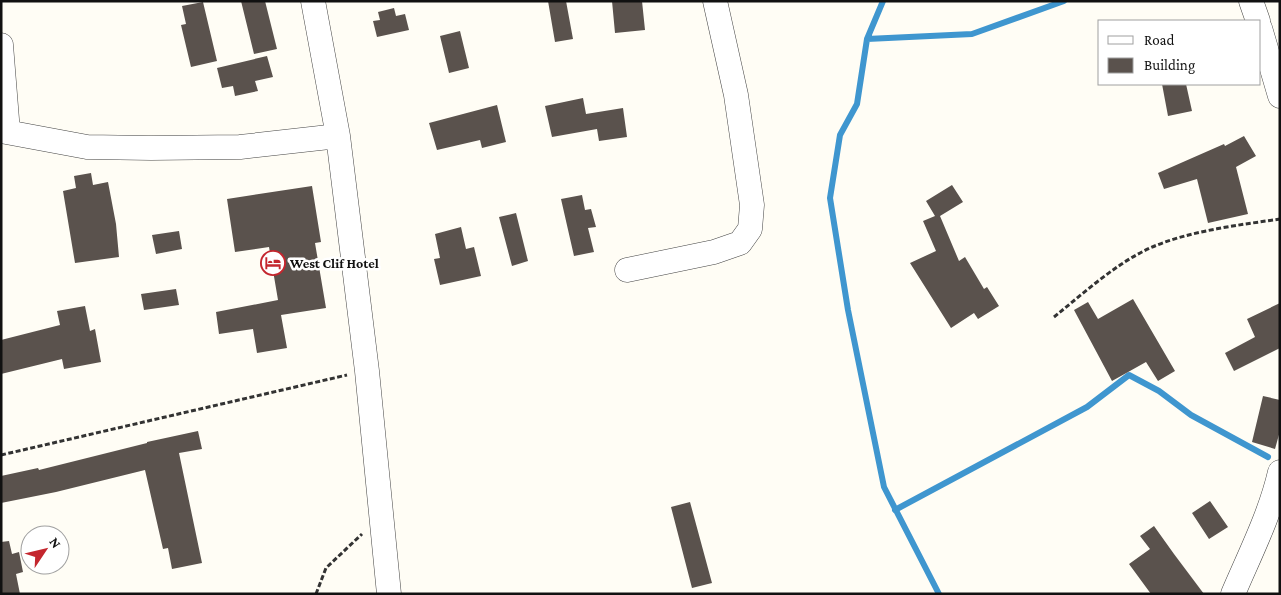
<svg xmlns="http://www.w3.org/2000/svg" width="1281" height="595" viewBox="0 0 1281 595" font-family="'Crimson Pro',serif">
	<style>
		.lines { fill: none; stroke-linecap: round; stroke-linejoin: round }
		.stream { stroke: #3f96cf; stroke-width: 6 }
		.building { fill: #5a524d }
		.minor-casing { stroke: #444; stroke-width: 25 }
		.path { stroke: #333; stroke-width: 3; stroke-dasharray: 5 2.5; stroke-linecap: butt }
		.minor { stroke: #fff; stroke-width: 24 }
		.labels { text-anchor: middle; stroke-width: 5; stroke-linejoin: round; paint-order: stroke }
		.poi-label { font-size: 14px; font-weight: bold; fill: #111; stroke: #fff; text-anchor: start }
	</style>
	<rect width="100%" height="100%" fill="#fffdf5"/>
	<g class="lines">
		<path class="stream" d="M883 1 867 39 857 104 840 135 830 198 848 310 884 487 939 594
			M867 39 972 34 1064 1
			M895 510 1087 407 1129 375 1159 391 1191 415 1268 457"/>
	</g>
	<path class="building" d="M241 1H265L277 49 254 54Z
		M548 1H566L573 39 555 42Z
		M612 1H642L645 30 615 33Z
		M203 2 217 61 191 67 181 25 186 24 182 6Z
		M394 8 396 16 405 14 409 30 377 37 373 21 380 20 378 12Z
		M460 31 469 68 449 73 440 36Z
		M267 56 273 77 255 81 258 91 235 96 233 86 222 88 217 68Z
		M1162 84H1186L1192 111 1168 116Z
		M583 98 586 114 623 108 627 137 599 141 597 129 552 137 545 106Z
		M497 105 506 142 482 148 480 140 437 150 429 123Z
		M1244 136 1256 156 1236 167 1248 214 1208 223 1197 179 1164 189 1158 173 1224 144 1225 146Z
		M91 173 93 185 108 182 116 224 119 257 75 263 63 191 76 188 74 176Z
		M952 185 963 202 940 216 959 261 965 257 984 289 987 287 999 306 978 319 974 313 951 328 910 263 936 251 923 221 935 216 926 201Z
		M312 186 321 242 315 243 326 308 281 315 287 348 257 353 253 329 219 334 216 312 278 300 269 247 235 252 227 199Z
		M582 195 585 210 591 209 596 227 588 228 594 252 574 256 561 199Z
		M516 213 528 261 512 266 499 217Z
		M461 227 466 249 474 247 481 276 440 285 434 259 440 258 435 234Z
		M179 231 182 249 156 254 152 235Z
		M176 289 179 305 144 310 141 294Z
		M1133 299 1175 371 1158 381 1146 362 1112 381 1074 310 1088 302 1098 319Z
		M1280 303V348L1234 371 1225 353 1255 337 1247 319Z
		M85 306 90 331 95 329 101 362 64 369 62 359 1 374V340L60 325 57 311Z
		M1263 396 1280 400V431L1275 449 1252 442Z
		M198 431 202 449 179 453 202 563 172 569 168 548 163 549 145 470 56 492 1 503V476L38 468 39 470 147 443V442Z
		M1210 501 1228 527 1209 539 1192 513Z
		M690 502 712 583 692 588 671 507Z
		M1154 526 1174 554 1204 594H1151L1129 564 1150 549 1140 536Z
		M9 541 12 554 19 552 23 572 16 574 20 594H1V542Z"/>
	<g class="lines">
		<defs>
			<path id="minor" d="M313 1 338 136 367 371 389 594
				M1251 1 1258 21
				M1260 28 1280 96
				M1 45 8 132
				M1 131 87 147 151 148 240 147 338 136
				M627 270 714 252 740 243 750 229 752 205 736 95 715 1
				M1233 594C1250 554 1270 515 1280 472"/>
		</defs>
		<use href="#minor" class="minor-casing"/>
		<path class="path" d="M1054 317C1084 293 1115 264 1150 248 1188 231 1239 225 1280 219
			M1 455 347 375
			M316 594 326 568 362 534"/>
		<use href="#minor" class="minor"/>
	</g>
	<defs>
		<symbol id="hotel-ring" viewBox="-11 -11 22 22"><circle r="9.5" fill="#fff" stroke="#c4262e" stroke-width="1.5"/><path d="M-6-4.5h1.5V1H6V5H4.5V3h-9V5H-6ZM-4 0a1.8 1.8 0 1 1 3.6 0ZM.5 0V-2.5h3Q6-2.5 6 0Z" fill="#c4262e"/></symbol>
	</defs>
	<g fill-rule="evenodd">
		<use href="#hotel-ring" x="259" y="249" width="28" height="28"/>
	</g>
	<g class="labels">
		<g class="poi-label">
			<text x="290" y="268">West Clif Hotel</text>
		</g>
	</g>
	<rect width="1281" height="595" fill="none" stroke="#111111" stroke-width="5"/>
	<rect x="1098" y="20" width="162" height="65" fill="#ffffff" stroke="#a0a0a0"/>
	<rect x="1108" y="36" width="25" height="8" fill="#ffffff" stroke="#a0a0a0"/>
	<text x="1144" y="45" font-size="15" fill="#111111">Road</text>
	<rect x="1108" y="58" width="25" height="15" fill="#5a524d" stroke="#a0a0a0"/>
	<text x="1144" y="70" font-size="15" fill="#111111">Building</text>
	<g transform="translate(45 550) rotate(55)"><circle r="24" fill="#ffffff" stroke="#a0a0a0"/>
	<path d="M0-4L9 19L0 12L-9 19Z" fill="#c4262e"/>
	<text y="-8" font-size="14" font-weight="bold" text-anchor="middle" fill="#111111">N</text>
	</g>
</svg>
